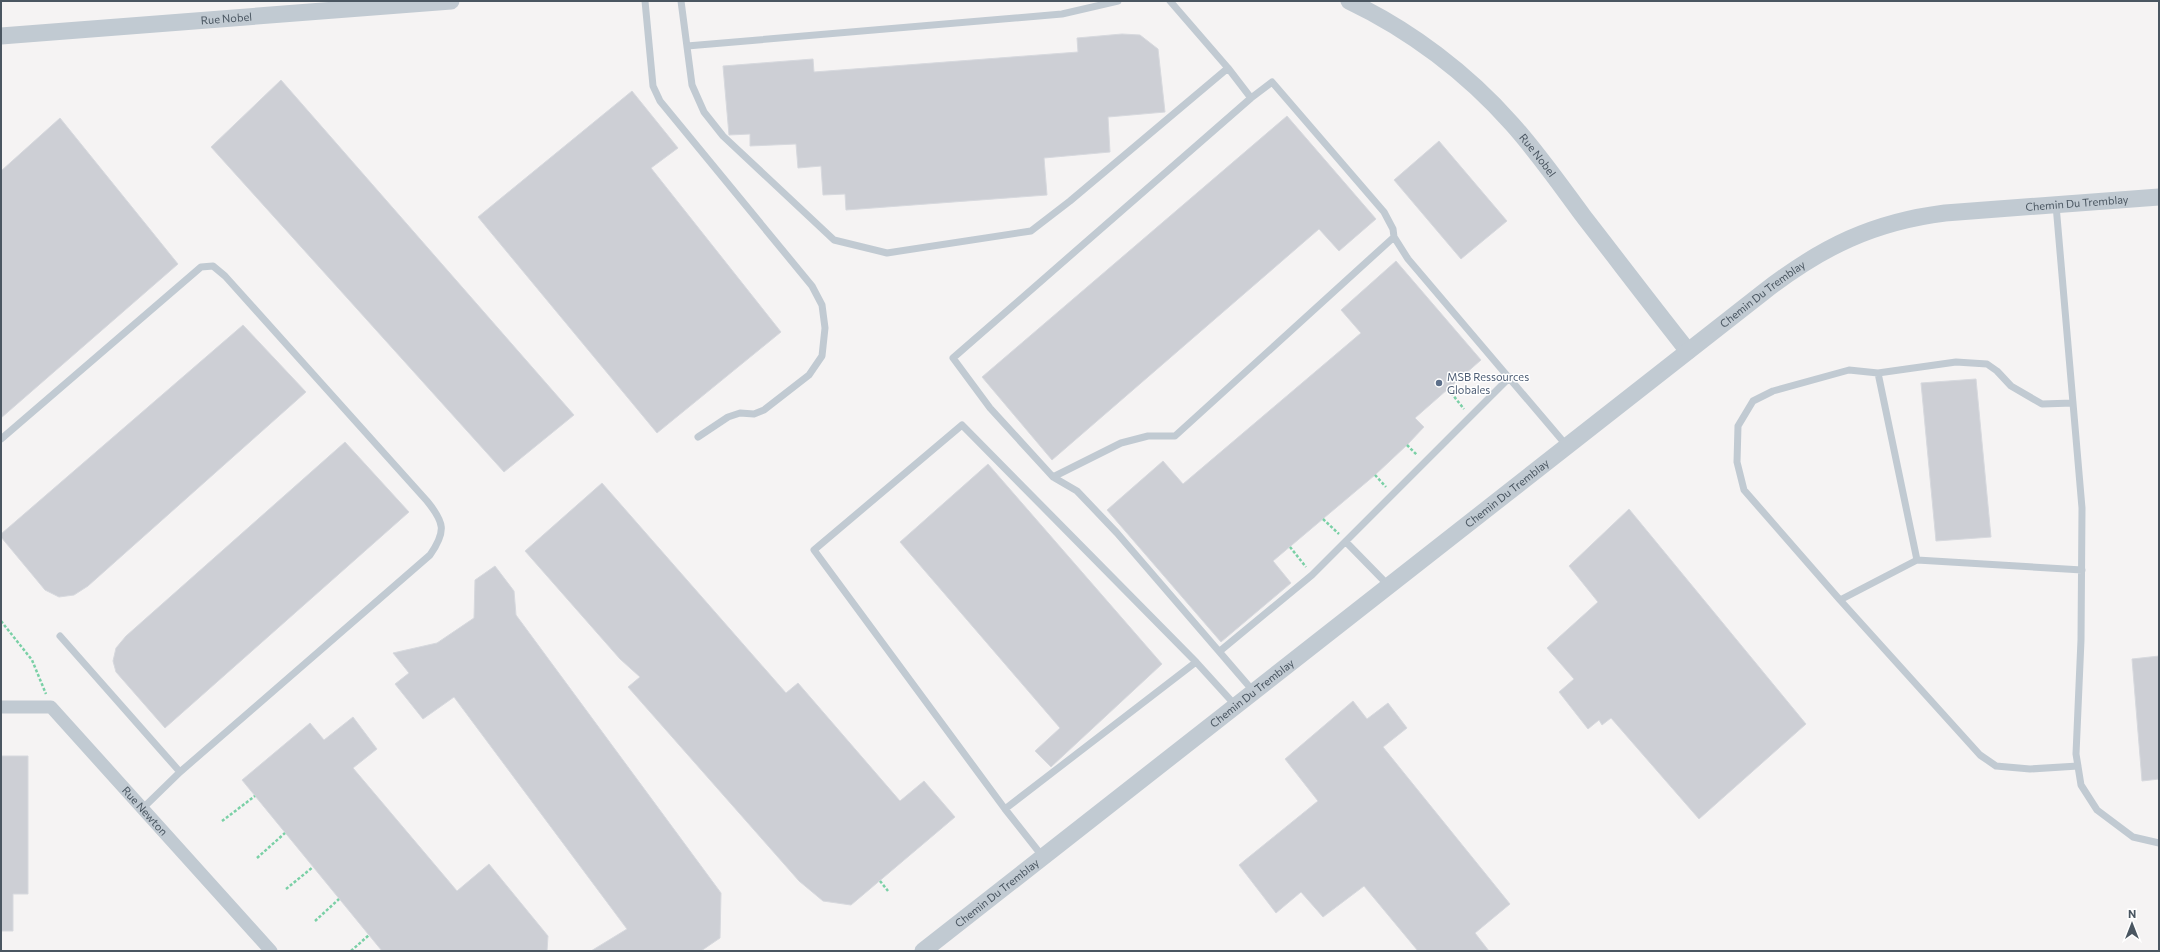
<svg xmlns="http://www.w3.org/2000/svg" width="2160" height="952" viewBox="0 0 2160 952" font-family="Commissioner,sans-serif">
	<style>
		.building { fill: #cdcfd5; stroke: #d7d9de }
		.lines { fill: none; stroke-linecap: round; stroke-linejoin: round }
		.path { stroke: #7ad0a6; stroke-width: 2.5; stroke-dasharray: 3 2; stroke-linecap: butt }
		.service { stroke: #c1cad2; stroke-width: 7 }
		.minor { stroke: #c1cad2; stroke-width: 13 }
		.tertiary { stroke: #c1cad2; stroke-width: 17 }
		.service-dot { fill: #5c6f8a; stroke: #fff; stroke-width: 1.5 }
		.labels { text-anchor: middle; stroke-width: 3; stroke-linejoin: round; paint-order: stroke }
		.street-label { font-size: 11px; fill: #4a5661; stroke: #fff }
		.service-label { font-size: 11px; fill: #4e5e75; stroke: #fff; text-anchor: start }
	</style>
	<rect width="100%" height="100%" fill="#f5f3f3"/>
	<path class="building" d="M1122 34 1140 35 1158 49 1165 112 1108 117 1110 152 1044 158 1047 195 846 210 845 194 823 195 821 166 798 168 796 144 750 146V134L729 135 723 66 813 59 814 72 1078 52 1077 38Z
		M281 80 574 415 504 472 211 147Z
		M632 91 678 148 651 168 781 332 657 433 478 217Z
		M1287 116 1376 219 1339 251 1319 229 1052 460 982 377Z
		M60 118 178 264 1 418V171Z
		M1439 141 1507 221 1461 259 1394 180Z
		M1396 261 1481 360 1415 418 1424 427 1407 445 1375 475 1273 561 1291 583 1221 642 1107 510 1163 461 1183 484 1361 333 1341 310Z
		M243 325 306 392 88 586 74 595 59 597 45 590 1 537V534Z
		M1976 379 1991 537 1936 541 1921 383Z
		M345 442 409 512 165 728 116 672 113 661 116 648 126 636Z
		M988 464 1162 664 1051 767 1035 751 1060 728 900 542Z
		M602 483 786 693 798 683 900 801 924 781 955 817 851 905 823 901 799 881 628 687 640 677 620 659 525 551Z
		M1629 509 1806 724 1699 819 1611 718 1602 725 1599 720 1588 729 1559 692 1574 679 1547 648 1598 602 1569 566Z
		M495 566 514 591 516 615 721 893 720 938 701 951H591L627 929 454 697 423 719 395 684 409 673 393 653 437 643 474 618 475 580Z
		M2159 656V779L2142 781 2132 659Z
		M1353 701 1367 719 1388 703 1407 728 1383 747 1510 904 1475 933 1489 951H1418L1364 886 1323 917 1301 892 1276 913 1239 865 1318 801 1285 759Z
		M353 717 377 749 353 768 457 891 489 864 548 936 547 951H382L242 780 310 723 324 740Z
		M1 756H28V894H13V931H1Z"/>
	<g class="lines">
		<path class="path" d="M1448 389 1464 409
			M1407 445 1417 455
			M1375 475 1386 487
			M1323 519 1339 534
			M1290 547 1306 567
			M1 621 32 660 46 694
			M222 821 255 796
			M257 858 285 833
			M880 881 888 891
			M286 889 313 867
			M315 921 339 899
			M351 951 369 935"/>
		<path class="service" d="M645 1 653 86 660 101 812 286 822 305 825 328 822 356 809 375 764 410 754 414 740 413 728 417 698 437
			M681 1 692 85 704 112 723 136 834 240 887 253 1031 231 1070 201 1228 68 1170 1
			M687 46 1062 14 1118 1
			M1228 68 1251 98 953 358 990 408 1053 477 1121 443 1148 436H1175L1394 237 1393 229 1384 212 1272 82 1251 98
			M2056 205 2082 508 2081 640 2076 754 2081 785 2097 810 2133 837 2159 843
			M1394 237 1408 259 1567 446
			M1878 373 1917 560 1840 600 1744 490 1737 462 1738 426 1753 401 1773 391 1849 370 1878 373 1956 362 1987 364 1997 371 2011 386 2042 404 2073 403
			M1 439 201 267 213 266 225 276 427 501C444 522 447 531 430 555L180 772 142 809
			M1053 477 1077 491 1117 533 1254 692
			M1346 542 1389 586
			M1917 560 2082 570
			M1840 600 1980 755 1996 766 2030 769 2078 766
			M60 636 180 772
			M1220 651 1312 575 1510 377
			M1005 809 814 550 962 425 1196 662
			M1043 857 1005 809 1196 662 1236 706"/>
		<path class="minor" id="s1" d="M1 707H51L271 951"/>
		<g class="tertiary">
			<path id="s2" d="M1349 1C1410 30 1467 73 1512 124 1538 153 1561 186 1584 217 1619 262 1653 307 1688 351"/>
			<path id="s3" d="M1 36 451 1"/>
			<path id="s4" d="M923 951 1765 291C1822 247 1873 222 1945 213L2159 197"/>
		</g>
	</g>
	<circle class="service-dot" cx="1439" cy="383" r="4"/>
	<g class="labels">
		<g class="street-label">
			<text dy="4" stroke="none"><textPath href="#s3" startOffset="226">Rue Nobel</textPath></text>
			<text dy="4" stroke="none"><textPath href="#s2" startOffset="246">Rue Nobel</textPath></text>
			<text dy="4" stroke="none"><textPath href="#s4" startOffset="1401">Chemin Du Tremblay</textPath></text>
			<text dy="4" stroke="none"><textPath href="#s4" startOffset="1066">Chemin Du Tremblay</textPath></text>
			<text dy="4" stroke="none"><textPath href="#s4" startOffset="742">Chemin Du Tremblay</textPath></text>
			<text dy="4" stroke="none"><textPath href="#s4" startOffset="418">Chemin Du Tremblay</textPath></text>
			<text dy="4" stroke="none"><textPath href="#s1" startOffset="190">Rue Newton</textPath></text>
			<text dy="4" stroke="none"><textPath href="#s4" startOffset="94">Chemin Du Tremblay</textPath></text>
		</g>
		<g class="service-label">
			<text x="1447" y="381">MSB Ressources<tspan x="1447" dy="13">Globales</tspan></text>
		</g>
	</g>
	<rect width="2160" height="952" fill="none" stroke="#4a5661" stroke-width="4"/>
	<g transform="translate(2132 924)" stroke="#ffffff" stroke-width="3" paint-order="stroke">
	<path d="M0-3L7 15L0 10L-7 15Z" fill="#4a5661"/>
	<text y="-6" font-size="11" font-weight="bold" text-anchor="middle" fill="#4a5661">N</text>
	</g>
</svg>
